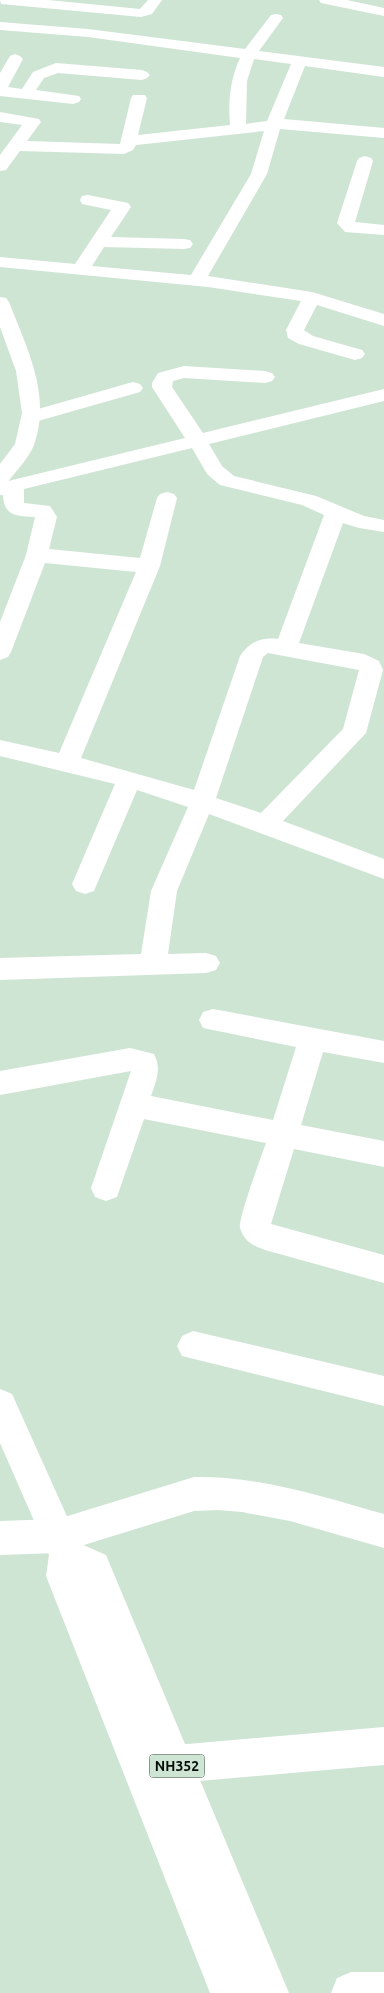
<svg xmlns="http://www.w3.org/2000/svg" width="384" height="1993" viewBox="0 0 384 1993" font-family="Ubuntu,sans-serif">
	<rect width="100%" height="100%" fill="#cfe5d4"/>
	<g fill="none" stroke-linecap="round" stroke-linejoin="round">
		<g fill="#fff" fill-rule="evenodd">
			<path d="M0,0h48l92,9 8,-9h14l-10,14 -11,3 -140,-13z"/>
			<path d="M319,0h28l37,8v8l-63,-13z"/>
			<path d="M276,14l5,1 2,3 -24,33 125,16v10l-79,-11 -21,53 100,9v10l-104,-9 -13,45 -59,102 104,16 72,22v12l-67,-21 -13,25 9,6 49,14 3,4 -3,4 -7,2 -56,-16 -11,-6 -2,-8 15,-29 -93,-14 -208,-20v-10l75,7 36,-54 -29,-6 -2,-4 2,-4 6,-1 40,8 3,4 -20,30 73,2 6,1 3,4 -3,4 -6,1 -80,-2 -12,19 99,9 60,-101 13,-43 -128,14 -3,5 -9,4 -104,-3 -14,19 -6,1v-16l22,-30 -22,-3v-10l39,7 2,3 -14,19 93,3 11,-46 2,-3h12l2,3 -9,37 92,-10c-2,-24 0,-45 10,-67l-152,-21 -88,-7v-8l88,7 157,20 26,-34zM254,59l37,5 -24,57 -21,3 1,-43z"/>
			<path d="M15,54l5,2 3,3 -15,28 14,2 11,-17 23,-9 86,7 5,2 3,3 -3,3 -5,2 -84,-7 -14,5 -8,12 43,6 2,3 -2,3 -6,2 -73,-8v-23l10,-17z"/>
			<path d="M365,156l6,2 2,3 -18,61 29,3v10l-39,-3 -8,-9 20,-62 2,-3z"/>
			<path d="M184,366l81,5 7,2 3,4 -3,4 -7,2 -81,-5 -11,3 -1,6 31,46 181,-44v12l-175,43 13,22 12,10 82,20 48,20 20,4v12l-25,-4 -16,-5 -44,120 65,11 15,7 4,9 -17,63 -83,88 101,38v20l-175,-65 -32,77 -9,63 38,-1 10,3 4,7 -4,7 -10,3 -206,7v-22l141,-4 10,-63 37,-84 -51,-17 -43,101 -9,3 -9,-3 -4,-7 43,-100 -115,-28v-16l59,13 77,-181 -91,-9 -34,89 -3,5 -8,3v-38l26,-67 9,-38c-19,-1 -31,-1 -32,-22h-3v-12l185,-45 -33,-51v-4l6,-10zM192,448l15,26 13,11 82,20 22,10 -46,124c-17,-2 -29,3 -38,17l-46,134 -113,-32 79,-192 17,-68 -3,-4 -7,-2 -7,2 -3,4 -17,60 -91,-9 8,-32 -7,-11 -26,-3v-14zM268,653l91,17 -16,59 -82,84 -45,-15 47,-141z"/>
			<path d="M133,382l7,2 3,4 -3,4 -109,31 -7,-2 -3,-4 3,-4z"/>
			<path d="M213,1009l171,32v22l-61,-11 -22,73 83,16v26l-90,-18 -23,75 113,31v28l-119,-33c-12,-4 -21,-9 -25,-22 -2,-9 21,-71 26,-85l-122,-24 -27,78 -11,4 -11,-4 -4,-9 40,-117 -131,24v-24l130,-23 24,6c8,15 2,27 -3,42l122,24 23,-73 -93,-19 -4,-8 4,-8z"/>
			<path d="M193,1331l191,45v30l-202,-50 -5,-10 5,-10z"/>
			<path d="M194,1477c66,-1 127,19 190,37v34l-94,-27 -48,-9 -24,-2 -24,1 -136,42 -58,2v-34l58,-2z"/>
			<path d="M384,1727v38l-208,18 -13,-6 -6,-13 6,-13 13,-6z"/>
			<path d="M351,1972h33v21h-53l6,-15z"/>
		</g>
		<g fill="#fff" fill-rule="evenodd">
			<path d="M0,297l6,1 3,4c17,44 42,92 26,140 -4,14 -19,29 -28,41l-7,2v-21l15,-20 7,-31 -6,-42 -16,-44z"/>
			<path d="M0,1389l12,5 67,149 27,12 183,438h-79l-164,-417 3,-21 -49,-112z"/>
		</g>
	</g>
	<g text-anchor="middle" stroke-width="4.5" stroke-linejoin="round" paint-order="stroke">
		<rect fill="#cfe5d4" stroke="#424e45" stroke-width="1" x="149.5" y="1754.5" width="55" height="23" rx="4"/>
		<g font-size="14" font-weight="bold" fill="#060d08">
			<text x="177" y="1771">NH352</text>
		</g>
	</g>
</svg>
